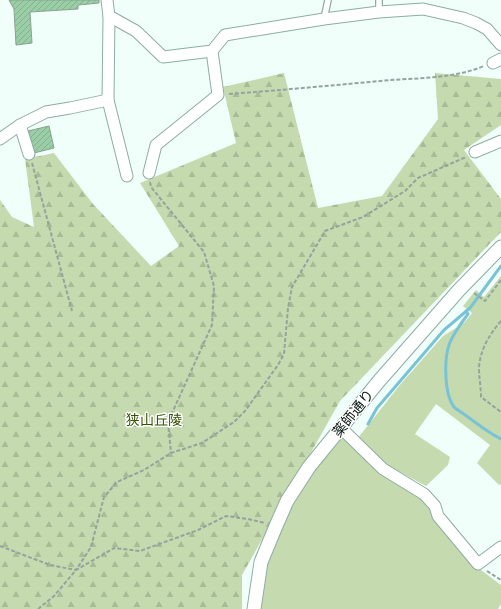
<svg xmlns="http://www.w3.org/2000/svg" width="501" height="609" viewBox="0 0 501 609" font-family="Mulish,'Noto Sans JP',sans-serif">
	<defs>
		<pattern id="forest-firs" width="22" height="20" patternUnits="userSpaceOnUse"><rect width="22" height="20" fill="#c5dbaf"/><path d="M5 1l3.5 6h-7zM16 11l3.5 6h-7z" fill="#a8bb96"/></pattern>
		<pattern id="building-hatch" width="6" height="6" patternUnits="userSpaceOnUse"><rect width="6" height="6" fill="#9acea6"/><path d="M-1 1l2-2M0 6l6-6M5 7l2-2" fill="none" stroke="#83b08e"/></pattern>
	</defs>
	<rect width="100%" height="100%" fill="#f1fffa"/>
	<path fill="url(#forest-firs)" d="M284,73l34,135 64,-12 56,-77 -3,-46 66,6v46l-37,25 37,49v33l-161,169 -98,174v34h-242v-409l12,17 22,10 -9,-68 29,-6 39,51 58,62 28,-20 -39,-63 96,-40 -13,-56z"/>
	<g fill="#c5dbaf">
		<path d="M501,276v208l-2,1 -22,-22 13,-18 -54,-41 -21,30 35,23 -2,8 -22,21 -39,-21 -29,-27 41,-52 44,-50 21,-13 8,-10 -9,-7 13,-16 8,7z"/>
		<path d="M336,426l85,69 48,66 32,24v19l-3,5h-242l9,-43 20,-59z"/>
	</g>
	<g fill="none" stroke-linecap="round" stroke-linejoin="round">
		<g stroke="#7ac3d7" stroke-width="3">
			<path d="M466,311l2,3c-6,8 -16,22 -19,31 -5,15 -5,51 6,63 4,3 9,6 13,9 11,8 21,16 33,22"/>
			<path d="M368,424l9,-16 67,-78 26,-22 31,-42"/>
		</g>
	</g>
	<g fill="url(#building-hatch)" stroke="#8aa28f">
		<path d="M9,0h90v3l-21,2v4l-48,3 2,31 -16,2 -2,-36z"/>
		<path d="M49,126l5,22 -20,5 -6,-22z"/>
	</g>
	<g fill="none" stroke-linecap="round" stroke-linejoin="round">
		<defs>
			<g id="service">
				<path d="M379,0v12"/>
				<path d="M324,19l4,-19"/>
			</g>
			<g id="minor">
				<path d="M107,0l2,16 -1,84 19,76"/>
				<path d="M109,16l27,15 27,26 49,-6 13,-16 99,-16 55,-7 44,-3 40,9 13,5 11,6 14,16"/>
				<path d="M493,63l8,-4"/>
				<path d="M20,125l9,29"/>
				<path d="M0,139l20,-14 26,-13 24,-4 38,-8"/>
				<path d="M475,152l26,-11"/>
				<path d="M149,173l7,-28 62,-50 -6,-44"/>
				<path d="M341,428l42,41 41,25 11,12 3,10 40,48 23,-17"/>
			</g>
			<path id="tertiary" d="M254,609l7,-47 15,-36 11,-25 22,-34 70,-86 80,-91 42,-43"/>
		</defs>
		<use href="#service" stroke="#8cada2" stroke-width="8"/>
		<use href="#minor" stroke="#8cada2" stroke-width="13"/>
		<use href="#tertiary" stroke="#8cada2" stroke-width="15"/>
		<g stroke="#95a39e" stroke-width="2" stroke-dasharray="4 2" stroke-linecap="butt">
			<path d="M229,94c54,-4 108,-9 162,-14 31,-2 64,-2 93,-14"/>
			<path d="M32,163l40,148"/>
			<path d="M150,182l1,5 53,65 10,34 -2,39 -44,97 3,31"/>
			<path d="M474,293l11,8 16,-21"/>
			<path d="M501,321c-12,14 -21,29 -22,47 0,10 2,20 2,29l20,15"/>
			<path d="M0,546l50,19 26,5 15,-23 13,-50 13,-15 27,-12 27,-17 31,-10 32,-21 11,-11 33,-46 6,-11 4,-46 4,-21 33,-56 38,-14 42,-26 13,-13 48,-21"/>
			<path d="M487,571l14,9"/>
			<path d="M38,609l16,-13 22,-26 38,-22 26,3 58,-21 28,-14 22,3 17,4"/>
		</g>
		<use href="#service" stroke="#fff" stroke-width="5.5"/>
		<use href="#minor" stroke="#fff" stroke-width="11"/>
		<use href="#tertiary" stroke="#fff" stroke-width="13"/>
	</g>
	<g text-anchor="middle" stroke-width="3" stroke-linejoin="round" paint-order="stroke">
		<g font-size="14" fill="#071410" stroke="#fff">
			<text transform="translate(353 413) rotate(-51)" y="5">薬師通り</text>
		</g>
		<g font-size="14" fill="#355300" stroke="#fff">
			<text x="154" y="425">狭山丘陵</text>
		</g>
	</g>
</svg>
